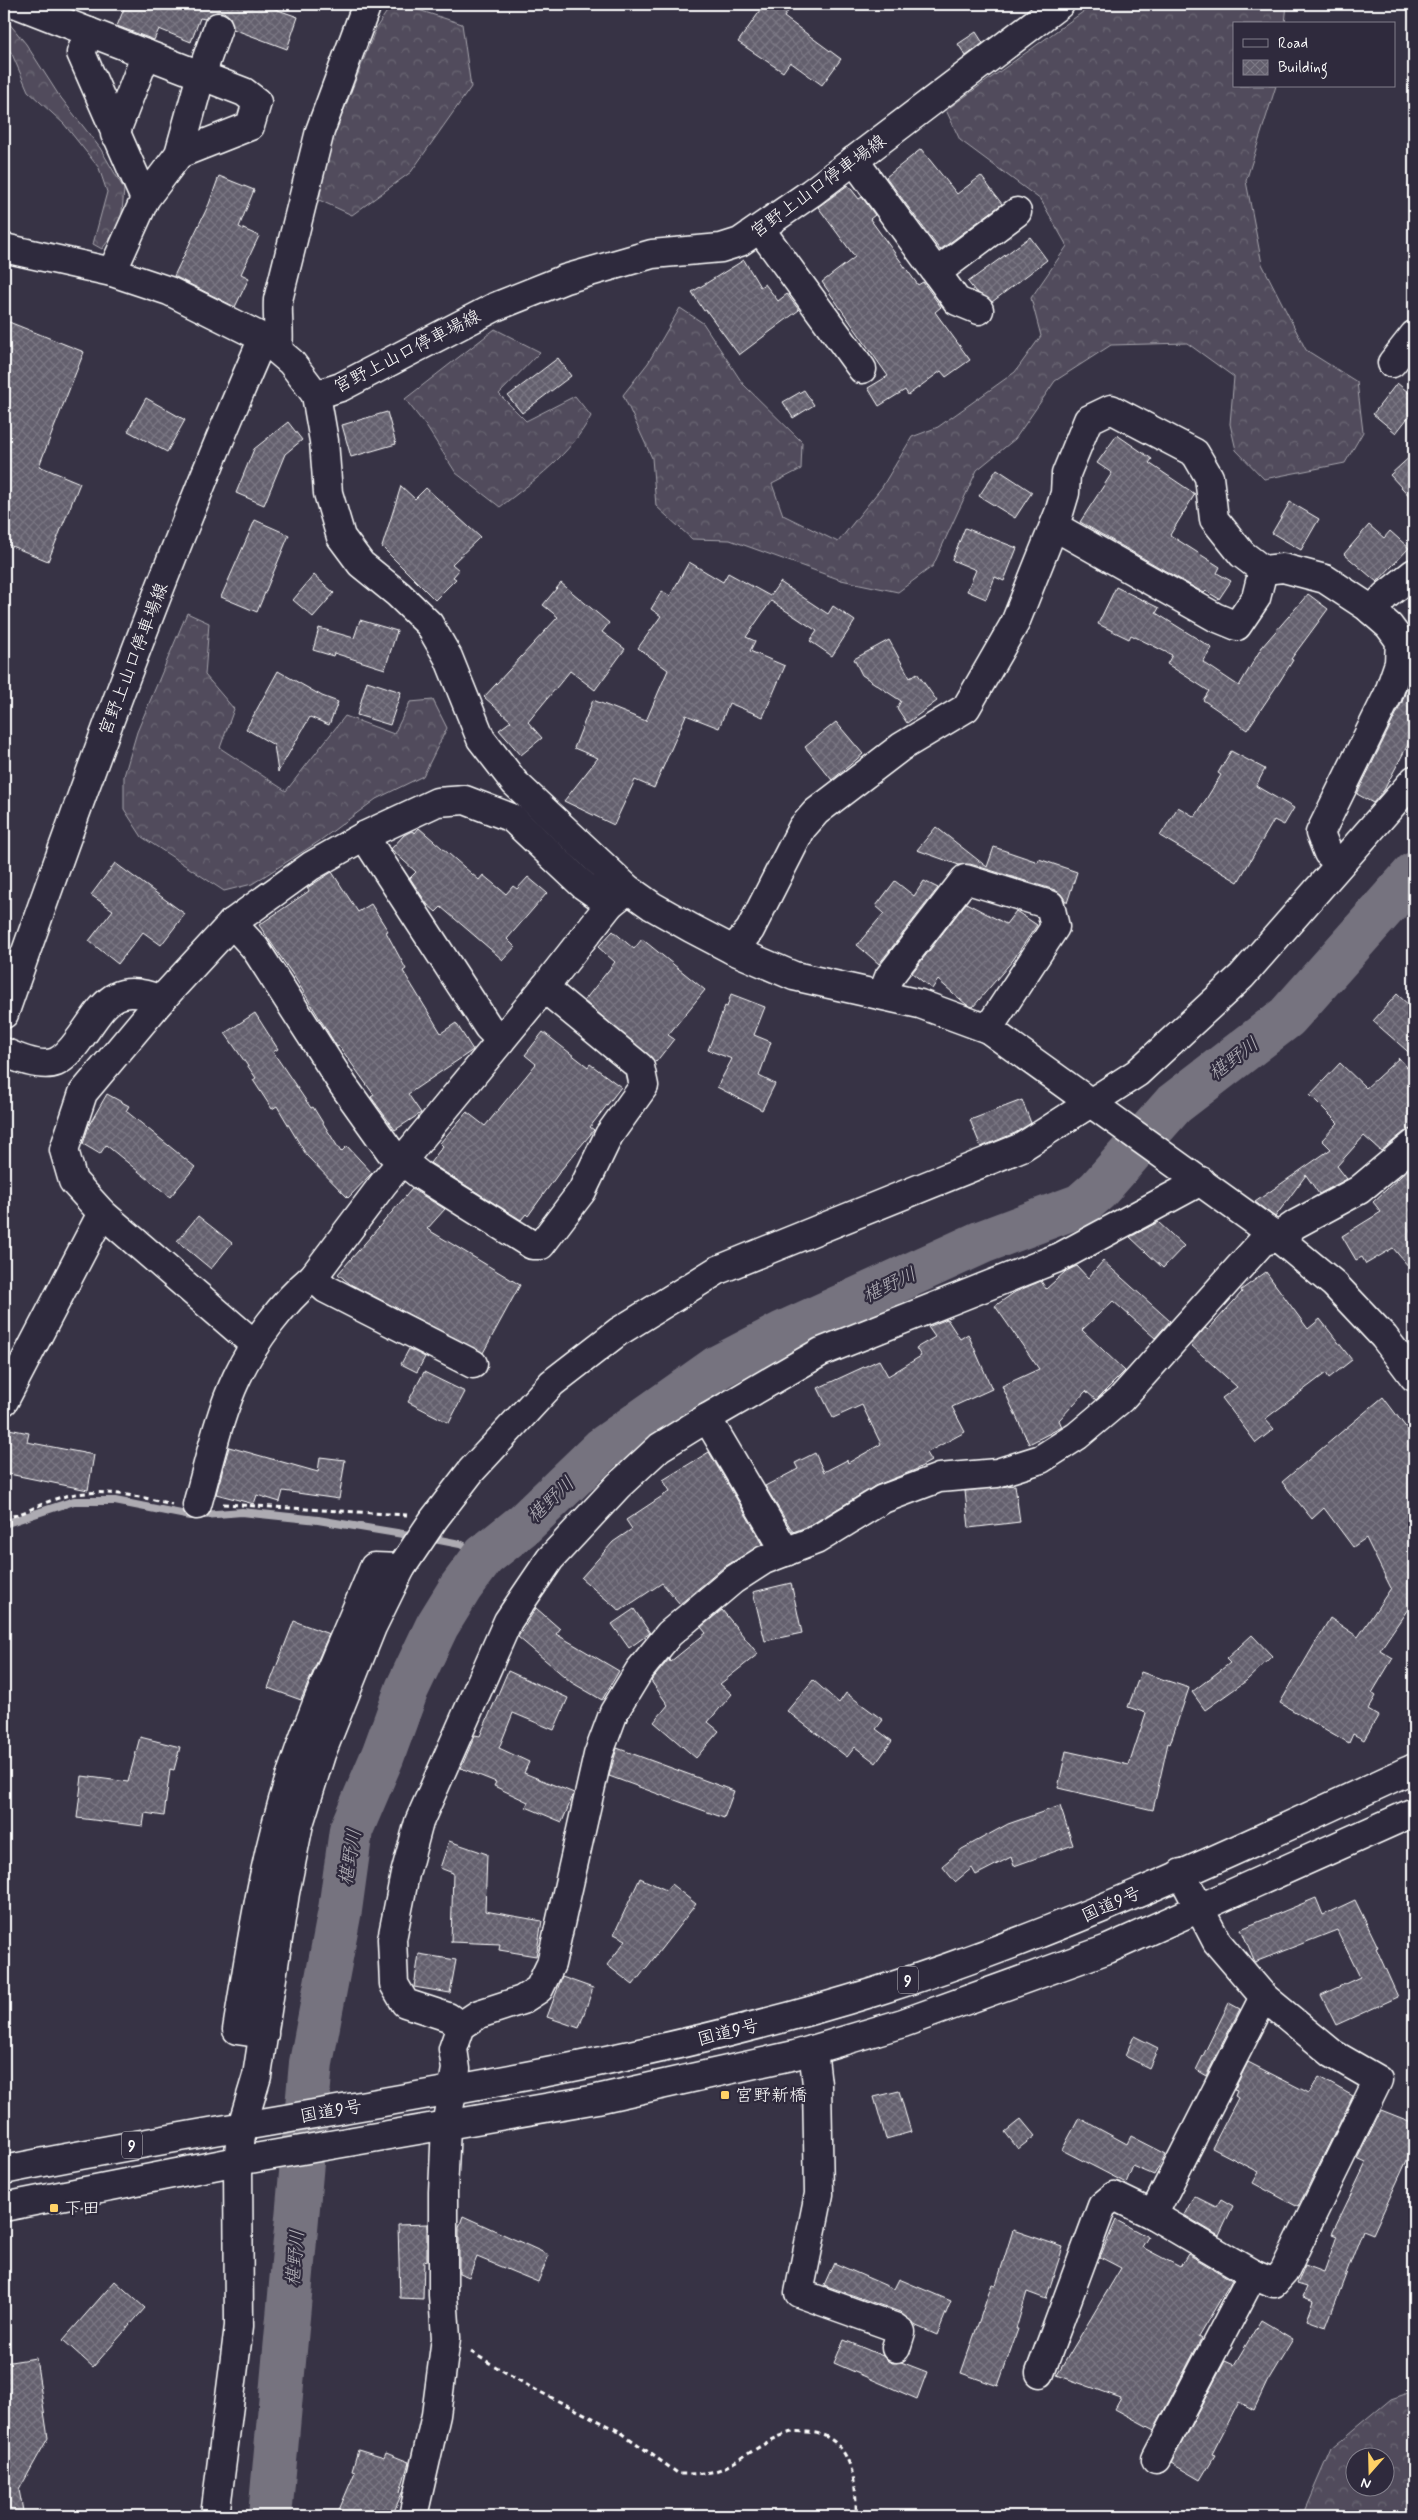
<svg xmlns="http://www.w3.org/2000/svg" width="1418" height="2520" viewBox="0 0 1418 2520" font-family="Mynerve,'Klee One',sans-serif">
	<defs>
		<pattern id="forest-crowns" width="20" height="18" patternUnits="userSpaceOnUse" patternTransform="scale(1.25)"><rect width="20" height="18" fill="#514c5c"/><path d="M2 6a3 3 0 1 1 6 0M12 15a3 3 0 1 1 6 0" fill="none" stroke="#6b6774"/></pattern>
		<pattern id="building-cross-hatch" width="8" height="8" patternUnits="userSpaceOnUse" patternTransform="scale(1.25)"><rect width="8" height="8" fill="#635f6d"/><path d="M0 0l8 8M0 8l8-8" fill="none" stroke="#7a7783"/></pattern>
	</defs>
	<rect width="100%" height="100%" fill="#373345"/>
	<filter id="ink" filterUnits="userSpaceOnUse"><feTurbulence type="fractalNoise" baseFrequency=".02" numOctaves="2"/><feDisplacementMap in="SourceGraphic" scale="10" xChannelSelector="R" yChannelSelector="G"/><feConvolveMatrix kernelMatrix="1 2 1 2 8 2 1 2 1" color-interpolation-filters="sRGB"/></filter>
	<g filter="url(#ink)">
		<g fill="url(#forest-crowns)" stroke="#a8a6ae" fill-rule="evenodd">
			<path d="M392,4h8l62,20 9,63 -60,85 -59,43 -33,-15 10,-52 47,-120z"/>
			<path d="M1094,4h193l-2,20h-51v62h42l-30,95 16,83 44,86 51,32 6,50 -18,31 -81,16 -28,-29 -6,-26 4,-47 -47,-34 -76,2 -56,36 -40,58 -38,31 -44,96 -35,26 -57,-12 -111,-40 -38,-1 -36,-33 -4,-48 -29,-63 25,-32 32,-55 23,15 40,61 59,58 -1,27 -29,15 11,31 55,27 44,-55 30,-50 26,-10 77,-55 26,-36 -10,-38 36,-52 -26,-46 -81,-60 -14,-30z"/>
			<path d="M4,17l22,27 32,50 42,54 24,41 -3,35 -19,25 -9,-5 14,-52 -8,-24 -35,-44 -36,-33 -16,-37 -8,-12z"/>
			<path d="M495,329l45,23 -41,42 27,27 49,-25 16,20c-20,38 -57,65 -91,91l-44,-34 -30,-47 -21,-27z"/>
			<path d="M187,613l22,10 -4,52 29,34 -14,39 66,43 59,-75 49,18 16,-32 23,-2 14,28 -24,48 -47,23 -58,43 -66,42 -28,7 -82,-54 -18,-28v-33l13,-44z"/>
			<path d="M1414,2391v125h-112l29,-67 60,-50zM1356,2458h30v30h-30z"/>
		</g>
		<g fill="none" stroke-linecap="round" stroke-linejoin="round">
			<g stroke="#adabb2" stroke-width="8">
				<path d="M4,1524l70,-23h41l76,15 51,-4 76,8 97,16"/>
				<path d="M429,1538l31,6 24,12"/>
			</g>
			<path stroke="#76737f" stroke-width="44" d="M270,2516l41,-453 29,-153 11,-80 32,-75 24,-66 30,-63 24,-39 23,-31 40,-32 78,-75 116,-82 65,-34 199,-91 99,-37 17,-15 76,-86 113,-87 127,-143"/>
		</g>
		<g fill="url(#building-cross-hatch)" stroke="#fff">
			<path d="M126,4h135l37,13 -11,32 -54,-20 -3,-12 -6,-5h-8l-11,7 -5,-1 -9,24 -32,-13 -5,11 -37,-14z"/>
			<path d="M765,4h28l-9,13 57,42 -19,26 -32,-23 -7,10 -45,-30z"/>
			<path d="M976,32l7,11 -17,13 -8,-12z"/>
			<path d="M921,149l36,45 24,-18 21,28 -62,46 -54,-73z"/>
			<path d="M219,176l35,14 -15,37 20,9 -18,38 8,4 -14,29 -61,-31 35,-72z"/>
			<path d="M848,185l11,14 3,-2 13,18 -5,4 48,66 5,-3 18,25 -6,5 35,48 -24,17 -5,-6 -33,24 -3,-5 -26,16 -11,-18 20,-12 -66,-94 33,-25 -37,-50z"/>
			<path d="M1030,237l17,23 -55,42 -17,-11 -7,-9z"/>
			<path d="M744,260l16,27 5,-3 13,17 9,-7 12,16 -60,45 -33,-45 -2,1 -12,-19z"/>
			<path d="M4,320l80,32 -45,114 41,17 -32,78 -44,-18z"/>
			<path d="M558,358l13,18 -49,37 -14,-17z"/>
			<path d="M1397,383l17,14v13l-18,23 -23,-19z"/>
			<path d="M804,390l10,15 -21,13 -10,-16z"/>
			<path d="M146,398l39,22 -18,32 -39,-21z"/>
			<path d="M387,412l9,32 -45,13 -9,-32z"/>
			<path d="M288,422l14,18 -17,14 -21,51 -28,-12 18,-44z"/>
			<path d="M1117,435l35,24 -3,4 46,31 -25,41 50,32 -3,6 14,8 -12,18 -13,-8 -2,2 -124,-71 32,-49 -15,-10z"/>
			<path d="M1414,453v48l-24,-26z"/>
			<path d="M997,469l35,23 -17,26 -36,-22z"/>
			<path d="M401,486l14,13 11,-11 54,49 -28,27 7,6 -6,7 3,2 -21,21 -53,-53z"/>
			<path d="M1290,502l29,17 -18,31 -29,-17z"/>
			<path d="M255,520l34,15 -32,77 -36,-15z"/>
			<path d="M1369,525l15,13 6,-7 19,17 -32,34 -33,-28z"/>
			<path d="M965,528l52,20 -13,33 -9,-4 -9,22 -19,-8 9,-21 -24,-10z"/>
			<path d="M689,562l34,20 5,-9 42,23 10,-14 48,32 5,-8 22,15 -23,35 -22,-15 7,-10 -46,-30 -25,36 9,4 -5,10 35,15 -22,51 -34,-14 -10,25 -33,-13 -32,73 -19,-8 -21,45 -50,-24 34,-43 -24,-10 19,-48 53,21 22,-51 -30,-22 23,-32 -10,-7 11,-18 8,5z"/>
			<path d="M314,575l20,18 -21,24 -20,-17z"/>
			<path d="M561,583l48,40 -7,9 23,17 -30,41 -25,-19 -42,51 14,16 -21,17 -22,-25 12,-9 -27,-24 74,-80 -15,-12z"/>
			<path d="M1116,587l43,21 -3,5 56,35 -9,14 36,24 23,-39 46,-53 20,15 -37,50 2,1 -13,21 -33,49 -44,-30 6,-9 -42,-27 5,-9 -41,-20 -2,4 -31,-15z"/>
			<path d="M360,620l37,11 -12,38 -51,-16 -1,3 -20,-6 6,-22 35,10z"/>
			<path d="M889,640l21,38 7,-5 20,28 -30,22 -10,-15 4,-7 -39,-26 -8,-16z"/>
			<path d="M1414,666v67l-30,57 -11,13 -16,-9 45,-92z"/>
			<path d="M278,671l44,25 16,6 -9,23 -19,-8 -32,55 -4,-27 -28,-16z"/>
			<path d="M367,681l34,11 -11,33 -33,-10z"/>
			<path d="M836,722l27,32 -31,26 -27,-33z"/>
			<path d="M1231,751l34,18 -9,17 38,22 -10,17 -10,-5 -36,62 -78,-46 18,-29 17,10 26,-42 -3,-2z"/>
			<path d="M936,827l51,40 7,-20 44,15 1,-3 38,13 -10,31 -6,-9 -6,-4 -85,-26 -11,1 -42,-15z"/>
			<path d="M419,828l60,52 4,-5 23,19 7,-8 4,3 11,-12 19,16 -40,46 8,8 -12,13 -62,-53 -5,5 -9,-8 -17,-26 6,-6 -25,-23 13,-14 8,-4 3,2z"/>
			<path d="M115,863l70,51 -24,31 -18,-13 -25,32 -29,-23 24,-31 -22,-15z"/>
			<path d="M332,872l26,40 13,-8 17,27 -2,1 20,37 -3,2 38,62 15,-10 17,27 -65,44 13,19 -26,17 -24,-33 3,-2 -35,-49 -2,1 -42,-69 -36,-53 50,-34 -2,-3z"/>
			<path d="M895,881l19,15 10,-15 14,7 -59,76 -22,-19 27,-32 -8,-7z"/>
			<path d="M966,903l40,21 10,-13 21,14 -24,35 -40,47 -6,-2 -29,-25 -6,9 -20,-16z"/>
			<path d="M613,931l21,18 8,-10 63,51 -37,45 6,4 -18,23 -72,-61 31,-39 -17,-15z"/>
			<path d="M731,994l34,13 -11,28 17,7 -12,34 16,8 -13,26 -45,-23 15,-28 -24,-9 17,-44 2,1z"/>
			<path d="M1397,994l17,16v47l-41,-36z"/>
			<path d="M255,1013l23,36 -5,3 38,56 2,-1 28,45 6,-6 25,27 -24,25 -41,-42 -30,-50 -5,3 -19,-29 3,-2 -31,-45z"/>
			<path d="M543,1032l45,35 2,-3 31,23 -31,40 4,3 -33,40 -33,46 -2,-2 -5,6 -91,-57 13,-17 -3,-3 27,-31 18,14 51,-62 -11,-9z"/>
			<path d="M1399,1058l15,17v54l-10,3 -23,19 -17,-15 -27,30 10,13 -28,15 -13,-19 -31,42 -20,-15 76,-53 -9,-9 16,-17 -28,-28 30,-32 26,25z"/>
			<path d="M107,1094l22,12 -3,5 69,56 -25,30 -64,-52 -6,9 -17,-10 6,-19z"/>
			<path d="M1022,1100l9,23 -16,10 -34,14 -11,-27z"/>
			<path d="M1414,1164v109l-21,-25 -27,16 -4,-7 -6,3 -14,-24 39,-24 -8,-10z"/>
			<path d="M412,1189l33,20 -18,20 93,56 -37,68 -133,-69 -12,-10z"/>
			<path d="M198,1216l34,27 -21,26 -34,-28z"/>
			<path d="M1158,1222l26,24 -21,22 -33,-31z"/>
			<path d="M1103,1261l67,60 -15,17 -42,-37 -31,29 43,41 -29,29 -10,-9 -27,29 3,7 -33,17 -27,-58 37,-17 -44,-63 20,-14 26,-11 5,8 20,-18 11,-5 11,12z"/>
			<path d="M1266,1272l42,57 12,-10 32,41 -23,18 -3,-5 -61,46 9,10 -18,14 -34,-45 15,-11 -46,-42 14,-17 3,2 34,-38 -1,-2z"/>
			<path d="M947,1319l13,20 8,-5 24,55 -40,18 13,25 -39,21 5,8 -16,9 -40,16 -66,40 -16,6 -28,-46 33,-17 -3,-6 20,-10 9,19 23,-12 1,3 33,-19 -19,-39 -29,13 -15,-30 61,-28 9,16 33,-20 -5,-8 19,-11 -7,-10z"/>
			<path d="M409,1349l16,8 -8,15 -16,-8z"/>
			<path d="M424,1372l41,20 -16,31 -41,-21z"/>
			<path d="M1383,1397l31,41v162l-34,50 13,8 -21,35 4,3 -8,14 10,6 -14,24 -11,-6 -4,9 -69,-40 50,-85 28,19 33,-49 -25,-50 -13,9 -29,-39 -12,11 -30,-37z"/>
			<path d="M4,1428l25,5 -2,9 67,13 -6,35 -84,-17z"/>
			<path d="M229,1447l89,25 2,-15 25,3 -6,39 -56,-8 -3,11 -23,-7 -3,9 -38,-10z"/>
			<path d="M709,1452l54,92 -39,23 -44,37 -18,-21 -42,28 -39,-33 32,-36 19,-13 -6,-9 44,-29 -7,-11z"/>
			<path d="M1015,1485l5,37 -51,6 -4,-37z"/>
			<path d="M791,1583l11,50 -37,8 -12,-49z"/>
			<path d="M536,1608l24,21 -4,5 63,37 -17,29 -31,-18 -53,-45z"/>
			<path d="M634,1609l16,24 -21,15 -17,-24z"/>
			<path d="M722,1610l36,44 -38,30 12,10 -24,28 11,9 -23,27 -42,-36 14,-17 -17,-24 18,-22 1,3 36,-29 -5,-6z"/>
			<path d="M294,1621l35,13 -28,66 -33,-12z"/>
			<path d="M1252,1635l20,21 -26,25 -41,29 -13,-18 38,-29 -4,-4z"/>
			<path d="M508,1671l60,27 -14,32 -41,-17 -14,35 30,14 -5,11 50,20 -12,29 -36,-15 2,-5 -34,-16 2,-4 -35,-14 14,-33 5,1z"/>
			<path d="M1141,1672l48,16 -19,56 -2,-1 -15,67 -95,-22 8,-37 63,14 17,-52 -18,-6z"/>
			<path d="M813,1680l26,23 7,-10 37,27 -7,9 16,12 -16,22 -21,-16 -8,10 -60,-46z"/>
			<path d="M140,1737l40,10 -6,23 -4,-1 -6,47 -19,-3 -2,13 -66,-8 5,-42 46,6z"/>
			<path d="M617,1748l117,43 -10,27 -115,-42z"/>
			<path d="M1060,1806l13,39 -59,21 -3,-9 -35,18 -4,-7 -17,14 -13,-16 20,-17 46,-25z"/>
			<path d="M449,1841l38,13 -2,57 57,10 -6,35 -37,-6 1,-6 -49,-2 2,-69 -13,-5z"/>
			<path d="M640,1878l26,12 5,-6 25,20 -63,81 -26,-20 19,-25 -12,-6z"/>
			<path d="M1316,1898l7,17 32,-15 23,47 -2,1 22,49 -62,28 -15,-30 39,-18 -23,-47 -82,32 -14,-33z"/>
			<path d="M419,1954l37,6 -6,33 -36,-6z"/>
			<path d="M562,1977l31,11 -14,40 -32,-11z"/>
			<path d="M1229,2003l11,6 -34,67 -10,-6z"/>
			<path d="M1134,2036l24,12 -9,20 -24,-12z"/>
			<path d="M1248,2062l61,31 10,-16 34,19 -55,111 -45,-24 6,-11 -47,-24 26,-50 -3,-2 2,-5 -3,-1z"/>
			<path d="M899,2091l12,41 -25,7 -12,-42z"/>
			<path d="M1381,2110l33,13v22l-41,89 -10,-4 -37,97 -19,-7 7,-19 -11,-4 4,-10 -10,-3 8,-19 19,7 13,-36 -5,-2 34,-71 -9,-4z"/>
			<path d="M1079,2118l48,26 4,-8 35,18 -12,21 -21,-9 -7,17 -64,-33z"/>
			<path d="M1021,2119l14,17 -17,13 -13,-17z"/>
			<path d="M1194,2196l22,11 5,-8 12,7 -14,30 -35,-21z"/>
			<path d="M463,2216l86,39 -11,27 -61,-25 -8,20 -10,-4v-46z"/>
			<path d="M1116,2220l32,17 -6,10 38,20 8,-13 44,26 -34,57 3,2 -47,91 -39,-21 6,-11 -64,-23 64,-107 -21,-11z"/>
			<path d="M427,2224v37l-3,-1 -1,39 -23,-1 -2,-73z"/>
			<path d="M1013,2230l50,17 -17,52 -19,-7 -11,37h2l-20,57 -37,-13 31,-89 4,1z"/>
			<path d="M834,2263l60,26 5,-10 52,22 -14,34 -23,-10 -14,-13 -76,-27z"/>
			<path d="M115,2281l30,27 -52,59 -30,-27z"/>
			<path d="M1261,2320l32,19 -26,43 -13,28 -15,-8 -27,52 3,1 -15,25 -29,-17 54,-102 9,4z"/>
			<path d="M844,2340l39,16 8,7 10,-1 26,10 -10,27 -83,-36z"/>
			<path d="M36,2358l12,80 -29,52 5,26h-20v-153z"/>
			<path d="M358,2450l26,8 2,-5 23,9 -9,30 2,1 -10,23h-37l-16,-6 16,-38 -3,-1z"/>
		</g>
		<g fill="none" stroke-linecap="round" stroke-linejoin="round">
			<defs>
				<g id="minor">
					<path d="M17,4l72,28 -8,21 64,146"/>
					<path d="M89,32l155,60 13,10 -7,24 -71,28"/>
					<path d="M115,134l31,-80"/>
					<path d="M854,160l103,141 22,9"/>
					<path d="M760,229l102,140"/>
					<path d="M4,248l108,24 57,19 94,47"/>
					<path d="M112,272l33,-73 34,-45 22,-79 17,-48"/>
					<path d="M937,272l80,-60"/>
					<path d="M278,350c2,-16 -1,-33 0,-50l42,-169 47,-127"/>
					<path d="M1392,363l22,-28"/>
					<path d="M316,395l8,46 4,52 13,44 20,27 37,30 31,30 19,33 33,82 34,44 113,106 24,17 39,22 42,22 61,26 126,28 68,25 289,208 57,47 50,53 30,40"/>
					<path d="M1054,526l161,91 22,9 19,-28 7,-28"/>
					<path d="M1372,611l13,-15 29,-23"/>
					<path d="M364,836l124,191 13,13"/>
					<path d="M232,923l23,25 88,137 47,66 30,24 112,70h9l41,-54 27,-56 35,-49 -4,-19 -96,-79"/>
					<path d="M733,950l17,-20 52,-102 14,-16 85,-65 65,-39 49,-85 44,-110 6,-20 1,-19 22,-54 23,-11 84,44 14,24 5,42 28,35 21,16 20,-2 42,11 41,27 23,20 11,15 -1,22 -11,32 -68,138 8,20 11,10"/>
					<path d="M882,995l7,-18 76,-98 85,26 5,22 -67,102"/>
					<path d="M4,1052c13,6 37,16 52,10 9,-4 16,-13 22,-21 27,-36 34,-61 83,-41"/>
					<path d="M313,1277l13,12 147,75"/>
					<path d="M255,1345l-153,-132 -29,-32 -9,-31 19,-57 78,-93 71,-77 79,-57 53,-30 73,-34 28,-2 47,18 71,67 27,19"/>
					<path d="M4,1401l98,-188"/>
					<path d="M707,1418l114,-66 239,-95 141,-76"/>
					<path d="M197,1505c12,-42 21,-88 40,-128 17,-36 45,-74 76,-100l70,-93 161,-196 66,-84 15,-12"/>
					<path d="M461,2026l-13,-9 -43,-14 -11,-19 -2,-45 13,-65 14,-52 89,-201 42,-62 68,-73 42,-39 47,-29 79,134"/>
					<path d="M264,2034l-27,-4c15,-91 28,-183 59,-270 22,-66 52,-129 78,-193l27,1"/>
					<path d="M813,2050l4,34 2,110 -20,99 95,34 7,5 -5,16"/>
					<path d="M1153,2215l100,59"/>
					<path d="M1040,2373l62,-167 12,-10 39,19 111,-218 -47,-55 -36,-69"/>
					<path d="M1156,2459l97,-185 21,9 10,-11 94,-192 -45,-26 -69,-57"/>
					<path d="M215,2516l24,-190 -1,-165 4,-35 15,-50 28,-183 14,-69 22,-70 51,-127 29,-59 33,-49 37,-48 81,-88 66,-51 100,-62 304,-123 115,-74 105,-97 172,-196"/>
					<path d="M413,2516l23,-101 10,-77 -3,-43v-103l3,-66 10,-57 -3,-20 8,-23 18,-12 43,-14 17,-11 12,-25 47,-209 16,-43 25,-41 30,-37 64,-54 31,-20 52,-20 67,-41 56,-21 58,-5 44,-14 36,-23 44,-37 141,-157 15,-5 19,-13 63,-34 55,-46"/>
				</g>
				<path id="major" d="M4,1014c80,-228 162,-454 259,-676l28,24 25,33 25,-8 154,-80 70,-28 87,-25 69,-6 19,-6 71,-49 249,-189"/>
				<g id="highway">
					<path d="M4,2170c290,-59 586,-90 870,-178 186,-58 364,-142 540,-224"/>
					<path d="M4,2207l234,-46 359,-62 198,-44 108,-32 205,-74 306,-137"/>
				</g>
			</defs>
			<use href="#minor" stroke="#fff" stroke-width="31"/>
			<use href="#major" stroke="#fff" stroke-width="31"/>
			<use href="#highway" stroke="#fff" stroke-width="31"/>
			<g stroke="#fff" stroke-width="3" stroke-dasharray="5 4" stroke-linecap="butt">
				<path d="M223,1504l184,11"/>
				<path d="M4,1518c20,-3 38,-16 58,-21 35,-10 75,-1 110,7"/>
				<path d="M471,2352l61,36 87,43 60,43c13,0 30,0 42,-5 24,-11 45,-30 71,-37 5,-1 10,0 15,0 44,2 50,49 49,84"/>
			</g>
			<use href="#minor" stroke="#2f2a3d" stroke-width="28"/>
			<use href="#major" stroke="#2f2a3d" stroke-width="28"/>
			<use href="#highway" stroke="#2f2a3d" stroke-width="28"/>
		</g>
	</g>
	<g fill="#ffd166" stroke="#2f2a3d" stroke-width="2">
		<rect x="720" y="2090" width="10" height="10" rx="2.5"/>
		<rect x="49" y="2203" width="10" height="10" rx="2.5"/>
	</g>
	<g text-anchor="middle" stroke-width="4.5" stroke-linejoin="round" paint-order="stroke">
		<g fill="#2f2a3d" stroke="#c1bfc5" stroke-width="1">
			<rect x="898" y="1966.5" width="20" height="27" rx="4"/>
			<rect x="122" y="2131.5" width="20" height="27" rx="4"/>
		</g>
		<g font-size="16" font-weight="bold" fill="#fff">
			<text x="908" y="1986">9</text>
			<text x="132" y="2151">9</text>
		</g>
		<g font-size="18" fill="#fff" stroke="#2f2a3d">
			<text transform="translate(818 186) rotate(-36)" y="6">宮野上山口停車場線</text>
			<text transform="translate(407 351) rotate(-27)" y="6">宮野上山口停車場線</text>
			<text transform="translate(133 659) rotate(-69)" y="6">宮野上山口停車場線</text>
			<text transform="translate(1111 1904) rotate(-24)" y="6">国道9号</text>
			<text transform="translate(728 2032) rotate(-14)" y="6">国道9号</text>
			<text transform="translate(331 2111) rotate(-10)" y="6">国道9号</text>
		</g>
		<g font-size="18" fill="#fff" stroke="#2f2a3d" text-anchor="start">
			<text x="735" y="2101">宮野新橋</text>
			<text x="64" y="2214">下田</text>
		</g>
		<g font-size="19" font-style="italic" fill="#b4b2b9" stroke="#2f2a3d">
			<text transform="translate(1233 1058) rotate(-37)" y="7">椹野川</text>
			<text transform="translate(889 1284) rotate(-25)" y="7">椹野川</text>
			<text transform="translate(550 1499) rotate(-44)" y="7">椹野川</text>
			<text transform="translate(349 1857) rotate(-80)" y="7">椹野川</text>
			<text transform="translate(294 2258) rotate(-85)" y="7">椹野川</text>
		</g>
	</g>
	<rect width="1418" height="2520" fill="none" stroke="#2f2a3d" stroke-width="20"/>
	<rect x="10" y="10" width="1398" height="2500" fill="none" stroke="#fff" stroke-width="2" filter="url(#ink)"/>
	<rect x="1233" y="22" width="162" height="65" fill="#2f2a3d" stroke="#827f8b"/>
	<rect x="1243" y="39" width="25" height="8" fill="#2f2a3d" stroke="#827f8b"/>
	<text x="1278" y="48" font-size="15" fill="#ffffff">Road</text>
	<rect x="1243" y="60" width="25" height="15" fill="url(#building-cross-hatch)" stroke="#827f8b"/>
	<text x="1278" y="72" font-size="15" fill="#ffffff">Building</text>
	<g transform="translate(1370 2472) rotate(200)"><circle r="24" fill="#2f2a3d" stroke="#827f8b"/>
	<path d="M0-4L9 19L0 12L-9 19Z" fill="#ffd166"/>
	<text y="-8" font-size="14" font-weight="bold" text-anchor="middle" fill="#ffffff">N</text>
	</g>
</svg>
